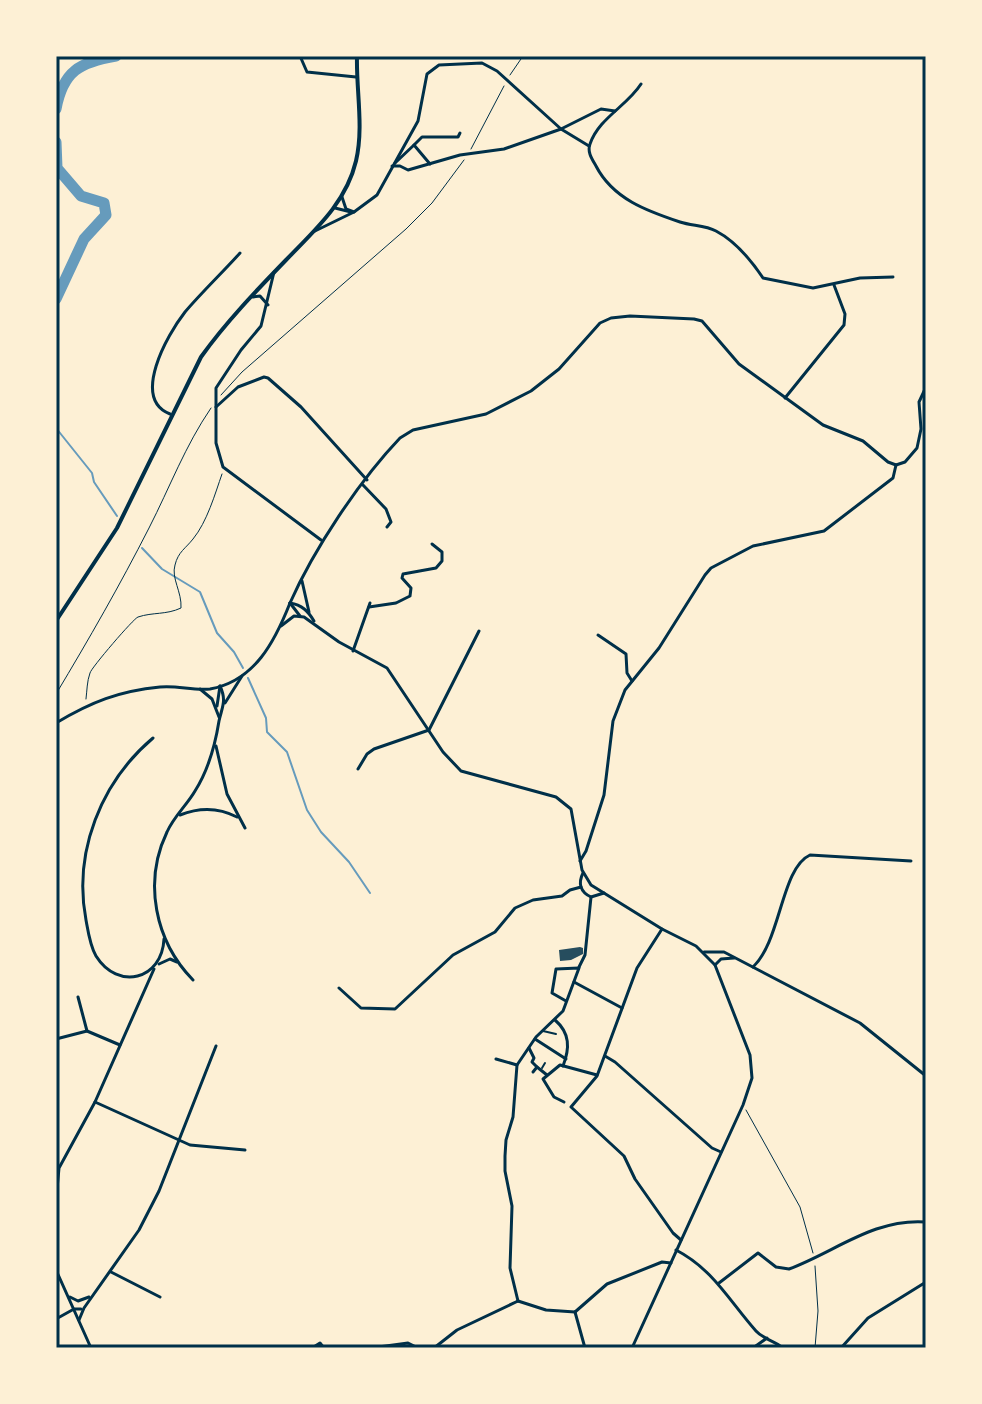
<svg xmlns="http://www.w3.org/2000/svg" width="982" height="1404" viewBox="0 0 982 1404" font-family="Bitter,serif">
	<rect width="100%" height="100%" fill="#fdf0d5"/>
	<g fill="none" stroke-linecap="round" stroke-linejoin="round">
		<g stroke="#669bbc" stroke-width="2">
			<path d="M56,428l36,45 2,9 23,34"/>
			<path d="M142,548l20,21 38,23 17,41 17,19 9,16"/>
			<path d="M248,678l18,40 1,14 20,20 20,58 14,22 28,30 21,31"/>
		</g>
		<g stroke="#669bbc" stroke-width="11">
			<path d="M56,109c7,-38 24,-47 60,-53"/>
			<path d="M56,142l1,26 24,28 23,7 2,12 -22,24 -28,60"/>
		</g>
	</g>
	<path fill="#264d5e" d="M580,947l3,1v6l-12,6 -11,1 -1,-11z"/>
	<g fill="none" stroke-linecap="round" stroke-linejoin="round">
		<g stroke="#003049" stroke-width="1">
			<path d="M510,75l13,-19"/>
			<path d="M471,149l33,-63"/>
			<path d="M221,395l21,-23 164,-143 26,-26 32,-43"/>
			<path d="M56,694c33,-55 64,-109 93,-166 21,-41 36,-82 62,-120"/>
			<path d="M86,699c1,-8 1,-18 4,-26 1,-5 44,-55 48,-56 15,-5 28,-2 43,-9 1,-16 -10,-30 -6,-43 3,-13 11,-17 18,-26 14,-17 22,-45 29,-65"/>
			<path d="M746,1110l54,97 13,46"/>
			<path d="M815,1266l3,45 -3,37"/>
		</g>
		<g stroke="#003049" stroke-width="2">
			<path d="M543,1031l13,3"/>
			<path d="M542,1068l3,-5"/>
		</g>
		<g stroke="#003049" stroke-width="3">
			<path d="M300,56l7,16 49,5"/>
			<path d="M641,84c-14,22 -42,34 -51,60 -3,8 2,15 6,22 17,33 51,45 84,56 12,4 25,3 36,9 19,10 35,29 47,47l50,10 47,-10 33,-1"/>
			<path d="M414,145l8,-8h36l2,-4"/>
			<path d="M395,163l19,-18 16,19"/>
			<path d="M392,166h8l8,4 52,-15 44,-6 57,-20 40,-20 14,2"/>
			<path d="M342,197l4,12 8,3"/>
			<path d="M335,208l16,4"/>
			<path d="M315,231l39,-19 23,-17 41,-74 9,-47 12,-9 43,-2 15,8 64,58 28,17"/>
			<path d="M274,272l-13,54 -20,24 -25,38v55l7,24 98,73"/>
			<path d="M253,297l7,-1 8,9"/>
			<path d="M785,398l59,-73 1,-11 -11,-29"/>
			<path d="M216,407l22,-20 26,-10 4,1 33,29 66,73"/>
			<path d="M170,414c-39,-15 -3,-79 15,-102 17,-20 37,-39 55,-59"/>
			<path d="M363,485l23,24 5,13 -4,5"/>
			<path d="M302,581l7,31"/>
			<path d="M290,603c24,-54 69,-122 110,-165l13,-8 73,-16 45,-23 28,-22 41,-46 11,-5 19,-2 64,3 8,2 37,43 84,61 40,16 25,21 8,3 9,-3 12,-14 4,-19 -2,-27 7,-15"/>
			<path d="M369,607l27,-4 14,-7 1,-8 -9,-10 1,-4 33,-6 6,-7v-9l-10,-8"/>
			<path d="M598,635l28,19 1,19 5,8"/>
			<path d="M353,651l17,-48"/>
			<path d="M200,689l12,10 7,18"/>
			<path d="M225,703l17,-27"/>
			<path d="M217,706l3,-20"/>
			<path d="M153,738c-52,44 -80,114 -67,182 2,11 4,26 10,36 22,35 66,24 68,-17"/>
			<path d="M216,746l11,48 18,34"/>
			<path d="M358,769l9,-15 7,-5 55,-19 50,-99"/>
			<path d="M180,815c20,-8 38,-8 57,2"/>
			<path d="M580,861l6,-10 18,-56 9,-74 12,-31 34,-42 46,-73 6,-7 42,-22 71,-15 69,-53 3,-13"/>
			<path d="M583,873c-5,10 -3,19 8,24l13,-4"/>
			<path d="M662,929l-25,39 -40,108 -26,31 53,49 11,23 38,54 8,7"/>
			<path d="M704,952h20l136,71 66,53"/>
			<path d="M159,964l11,-5 7,3"/>
			<path d="M715,965l6,-6 13,-1"/>
			<path d="M579,967l6,-12 6,-58"/>
			<path d="M753,967c28,-26 28,-99 57,-112l101,6"/>
			<path d="M193,980c-38,-39 -50,-98 -26,-148 7,-16 20,-27 28,-41 14,-22 20,-45 24,-70 3,-14 8,-20 1,-35"/>
			<path d="M574,982l48,26"/>
			<path d="M339,988l22,20 34,1 58,-54 42,-23 20,-24 18,-8 29,-4 8,-6 11,-3"/>
			<path d="M78,997l9,34"/>
			<path d="M555,1020c15,13 15,28 8,46"/>
			<path d="M56,1039l31,-8 33,14"/>
			<path d="M535,1039l31,20"/>
			<path d="M529,1048l5,10 -2,4 5,5 -4,5"/>
			<path d="M605,1056l10,6 97,86 9,4"/>
			<path d="M496,1059l21,6"/>
			<path d="M537,1067l10,8"/>
			<path d="M95,1102l95,43 55,5"/>
			<path d="M564,1102l-10,-5 -11,-18 17,-14 37,10"/>
			<path d="M56,1199l3,-31 36,-66 59,-133"/>
			<path d="M676,1250c37,19 54,52 80,81 7,8 19,10 27,17"/>
			<path d="M56,1270l35,78"/>
			<path d="M111,1272l49,25"/>
			<path d="M719,1283l39,-30 18,14 13,2c46,-17 85,-51 137,-47"/>
			<path d="M70,1297l8,4 11,-4"/>
			<path d="M518,1301l-8,-33 2,-62 -7,-35v-15l1,-16 7,-23 4,-52 19,-28 27,-26 16,-43 -23,1 -4,24 14,8"/>
			<path d="M518,1301l28,9 29,2"/>
			<path d="M575,1312l32,-28 55,-22 9,1"/>
			<path d="M575,1312l10,36"/>
			<path d="M56,1319l18,-10h7"/>
			<path d="M79,1320l5,-12 55,-78 20,-39 57,-145"/>
			<path d="M312,1348l8,-5 4,5"/>
			<path d="M371,1348l37,-5 10,5"/>
			<path d="M434,1348l23,-18 61,-29"/>
			<path d="M753,1348l14,-10"/>
			<path d="M841,1348l27,-30 58,-36"/>
		</g>
		<g stroke="#003049" stroke-width="3">
			<path d="M290,603c12,2 18,8 24,18"/>
			<path d="M290,603l10,13"/>
			<path d="M281,626l13,-10 10,1 35,25 48,26 56,84 18,19 95,26 15,12 11,61 9,15 71,44 34,17 19,19 35,90 2,23 -9,27 -111,243"/>
			<path d="M56,723c35,-21 63,-32 104,-36 17,-2 33,4 50,2 45,-8 65,-48 80,-86"/>
		</g>
		<path stroke="#003049" stroke-width="4" d="M56,621l61,-93 84,-171c25,-35 55,-66 85,-97 29,-30 60,-57 70,-99 8,-34 0,-71 1,-105"/>
	</g>
	<rect width="982" height="1404" fill="none" stroke="#fdf0d5" stroke-width="116"/>
	<rect x="58" y="58" width="866" height="1288" fill="none" stroke="#003049" stroke-width="3"/>
</svg>
